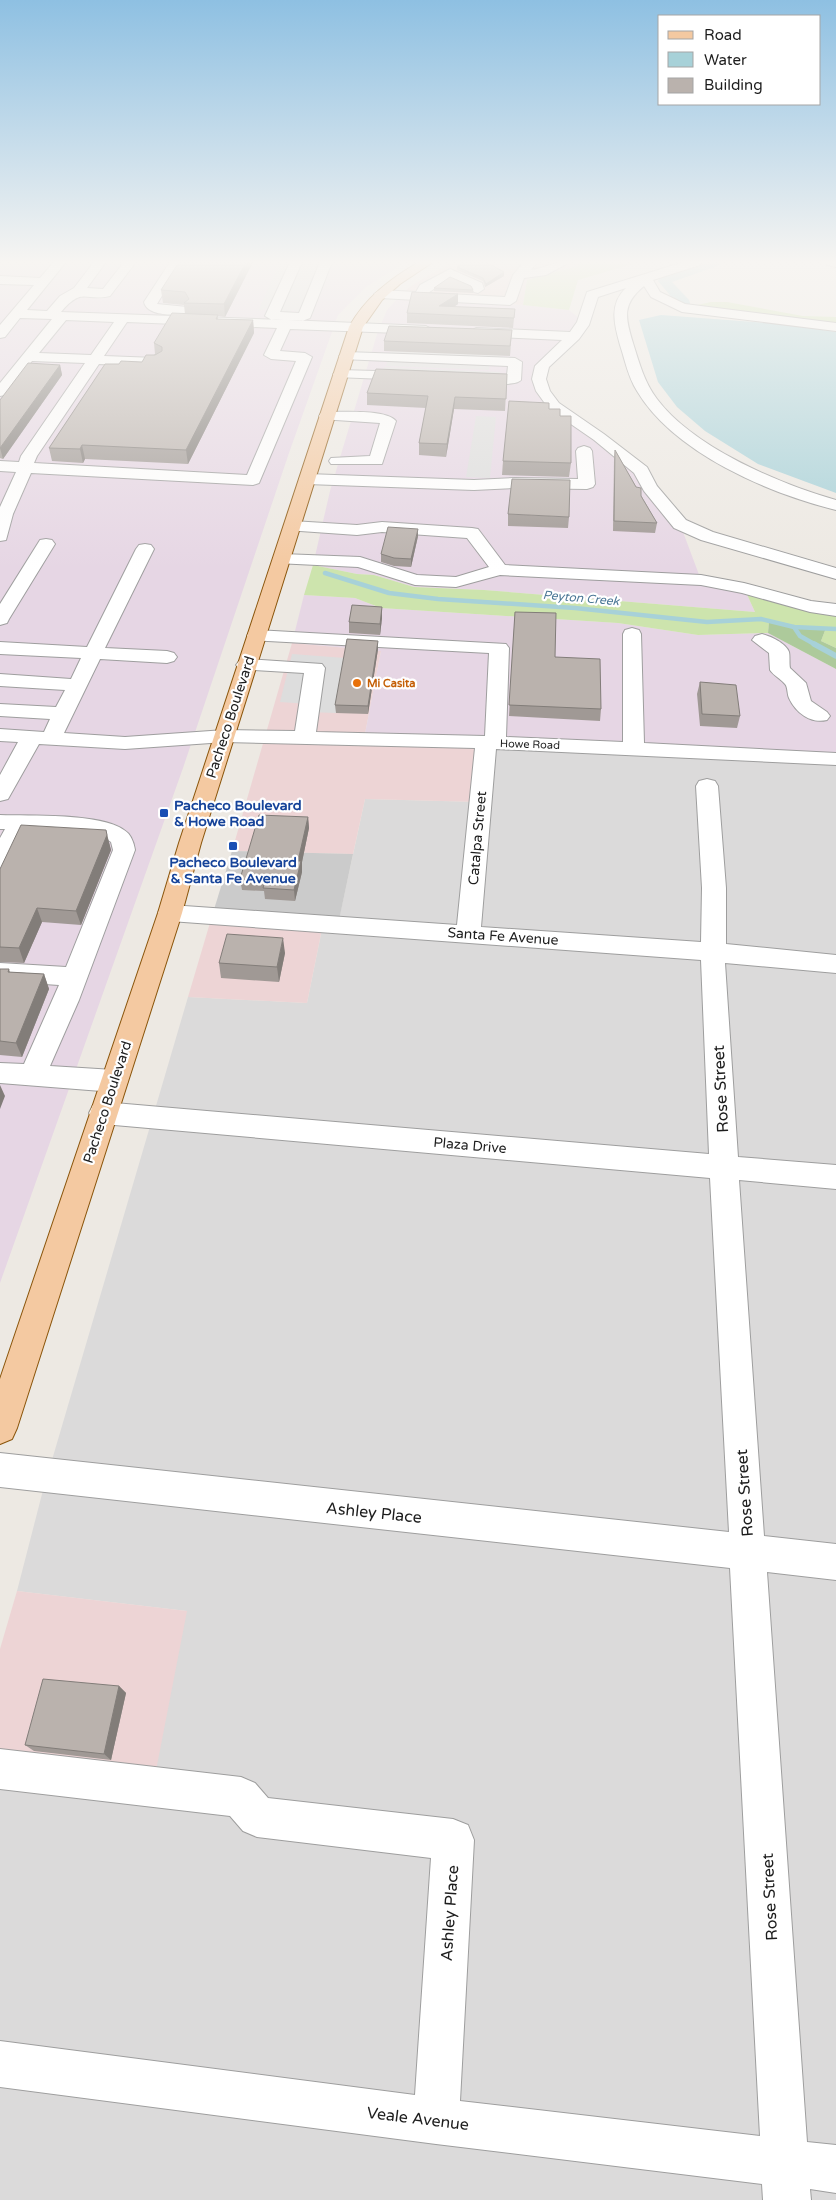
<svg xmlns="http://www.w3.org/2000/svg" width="836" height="2200" viewBox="0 0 836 2200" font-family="'Varela Round',sans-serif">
	<rect width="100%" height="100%" fill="#ede9e3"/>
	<path fill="#dbdada" d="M486,742l350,17v1441h-836v-431l187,-158 -170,-20 25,-97 146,-497 119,6 16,-79h15l27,-125 115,3z"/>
	<g fill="#edd4d5">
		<path d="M451,262h130l-4,4 -50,14 -4,25 -125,-7 13,-12z"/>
		<path d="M292,643l89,8 -17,88 122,3 -5,60 -116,-3 -12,55 -121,-3z"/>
		<path d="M212,916l111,8 -16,79 -119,-6z"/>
		<path d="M17,1591l170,20 -34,175 -153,-17v-120z"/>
	</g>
	<g fill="#e6d6e4">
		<path d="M0,262h406l-40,25 -28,28 -49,138 -106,315 -183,515z"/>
		<path d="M398,298l125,7 46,5 15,12 -42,44 1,25 98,79 39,54 21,56 43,8 11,24 -271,-22 -70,-3 -40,-12 -17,-1 -44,-9 17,-74 48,-160 9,-21z"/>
		<path d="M304,595l51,3 26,10 237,15 80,12 70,-2 68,36v90l-472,-20 17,-88 -89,-8z"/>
	</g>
	<path fill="#cbcbcb" d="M232,851l121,3 -15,71 -126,-9z"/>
	<g fill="#cde4ad">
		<path d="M581,262h68l-20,3 -51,15 -9,30 -46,-5 4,-25 50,-14z"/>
		<path d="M711,302h16l76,14 33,1v10l-128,-17 -11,-5z"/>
		<path d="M313,565l44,9 17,1 40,12 70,3 271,22 -11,-24 92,22v38l-15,-7 5,-13 -32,-1 -25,-6 -1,12 -70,2 -80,-12 -237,-15 -26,-10 -51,-3z"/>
	</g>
	<path fill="#adca9b" d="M769,621l25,6 32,1 -5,13 15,7v21l-68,-36z"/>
	<g fill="#ddd">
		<path d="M280,262h43l-21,52 -10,-4 -2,5 -21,-7 -11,3z"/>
		<path d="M391,350l110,5 -1,6h-10l-1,9 -103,-4z"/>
		<path d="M384,367l116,5 -1,8 -117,-5z"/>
		<path d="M476,416l20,1 -6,61 -24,-1z"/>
		<path d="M292,654l53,4 -9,55 -28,-1 1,-8 -29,-2z"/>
	</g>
	<path fill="#a7d1d8" d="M661,315l120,9 55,8v161l-78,-29 -53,-33 -28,-24 -19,-25 -19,-62z"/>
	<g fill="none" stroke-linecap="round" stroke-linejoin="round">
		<g stroke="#a7d1d8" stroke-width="4.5">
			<path d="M325,573l64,20 49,6 137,9 132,14 54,-3 33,8 42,2"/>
			<path d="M794,627l6,9 16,9"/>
		</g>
		<path stroke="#a7d1d8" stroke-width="5.5" d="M814,644l22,12"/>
		<path fill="#a7d1d8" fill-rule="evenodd" d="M705,262h17l-2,3 -48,17 17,18 1,3 -1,3h-10l-21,-25 2,-3z"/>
		<defs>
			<g id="minor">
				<path d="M54,262h12l-39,48 20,1 13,-15 14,-8 20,-26h12l-19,26 16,1 21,-27h12l-26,34c-25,6 -27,-10 -49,16l223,8h-12l-7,-4 25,-54h12l-22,50 19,1 21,-51h12l-22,56 -8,3 -15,-1 139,6 7,4 -7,4 -136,-5 -10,22 25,2 7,4 -53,126 -6,2 -222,-12 -18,41 -7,26 -6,1v-34l16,-35 -16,-1v-10l19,1 2,-6 64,-93 -53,-2 -27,34 -5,1v-13l52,-64 -32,-1 -15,19 -5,1v-13l34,-40 -34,-1v-8l40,2zM66,320l48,2 -23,33 -52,-2zM127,322l150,6 -13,27 7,4 25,2 -49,114 -213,-12 3,-7 62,-92 57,2 7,-4 -7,-4 -52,-2z"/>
				<path d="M170,262h12l-25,42 30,3 2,3 -2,3c-12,3 -40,3 -43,-11z"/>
				<path d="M524,262h13l-6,8c14,-2 24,-9 39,-8l-24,13 -22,3 -8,23 -6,4 -130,-7 -6,-4 6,-4 36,2 4,-7 30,-16 32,14 2,6 -6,4 -4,-1 -2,-4 -22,-10 -22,15 77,4 8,-22z"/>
				<path d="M684,262h18l-2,3 -47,15 7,12 25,12 151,19v8l-154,-19 -31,-15 -7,-11c-22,18 -19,31 -11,57 6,19 11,39 24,56 36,48 122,85 179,101v10c-68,-17 -162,-57 -199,-119 -9,-14 -12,-31 -17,-46 -6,-21 -11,-41 6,-57l-28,9 -9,28 -10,14 -30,28 -3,12 4,12 9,12 45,31 43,33 10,19 29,34 27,12 123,36v11l-135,-39 -27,-12 -30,-37 -10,-18 -40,-33 -45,-31 -13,-18 -4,-12 3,-13 27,-26 -86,-4 -7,-4 7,-4 94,4 7,-10 10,-30z"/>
				<path d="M825,262h11v5l-9,-2z"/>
				<path d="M346,352l169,6 7,4 -1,18c-5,7 -54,5 -59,-2l7,-4 38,1 1,-9 -167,-7 -2,-3z"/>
				<path d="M340,370l71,2 7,4 -7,4 -76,-3 -2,-3z"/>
				<path d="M326,412c16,0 61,-3 70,9l-14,43h-51l-2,-3 2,-3 39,-2 10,-33 -59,-4 -2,-3 2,-3z"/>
				<path d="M584,446l6,2 2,3 3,33 -2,3 -6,2 -72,-1 -41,2 -167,-6 -6,-2 -2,-3 2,-3 6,-2 167,6 41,-2 63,1 -2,-28 2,-3z"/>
				<path d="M292,521l65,4 25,-3 90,6 6,1 27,36 196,10 43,8 67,18 25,3v12l-26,-4 -68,-19 -41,-8 -201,-10 -44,12 -41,-2 -57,-18 -82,-4 -3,-4 3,-4 6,-1 78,3 57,18 39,2 33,-10 -22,-29 -85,-6 -25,3 -71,-5 -2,-4 2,-4z"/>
				<path d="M46,539l6,1 3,4 -46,75 -2,4 -7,2v-21l40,-64z"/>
				<path d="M145,544l6,1 3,4 -49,99 62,3 7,2 3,4 -3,4 -7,2 -67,-4 -36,74 61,4 100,-7 70,1 9,-58 -65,-4 -3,-4 3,-4 7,-2 76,5 3,4 -9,64 169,4 4,-83 -240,-13 -2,-4 2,-4 7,-2 250,14 3,4 -3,89 117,5v-108l2,-4 7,-2 7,2 2,4 3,109 192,10v12l-340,-16 -15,178 220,15 1,-54 -6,-102 3,-5 8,-2 8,2 3,5 8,102v56l110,11v18l-111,-10 13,194 98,8v24l-97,-9 25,356 72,8v36l-69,-8 40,570 29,3v48l-26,-4 1,11h-48l-1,-16 -326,-40 -436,-57v-46l415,54 16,-237 -174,-21 -14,-6 -13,-15 -230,-27v-40l241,28 14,6 13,15 185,21 15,6 6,15 -14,261 300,35 -30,-568 -730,-81v-34l729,79 -19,-354 -607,-54 -10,-3 -4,-8 4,-8 10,-3 606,52 -8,-194 -531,-39 -9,-2 -3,-6 3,-6 9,-2 287,20 18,-177 -250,-6 -100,7 -86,-5 -31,55 -8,2v-26l18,-33 -18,-1v-12l44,3 6,-13 -50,-3v-12l56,3 9,-17 -65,-4v-12l71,5 10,-21 -81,-4v-12l87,5 49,-98 3,-4z"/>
				<path d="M762,634c8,2 24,9 27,18 1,4 0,11 1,16l16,15 5,18 16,11 3,4 -3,4c-16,4 -31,-7 -38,-22 -2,-4 -1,-11 -4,-14 -5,-6 -11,-8 -15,-14l-1,-17 -17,-13 3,-4z"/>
				<path d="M0,815c29,1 101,-2 124,15 7,4 10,13 11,20l-56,150 -29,66 64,4 10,4 4,7 -4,7 -10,4 -114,-9v-20l24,1 35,-79 -59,-4v-18l66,4 47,-117 -2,-8c-16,-13 -63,-11 -84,-12l-19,36 -8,3v-31l5,-9h-5z"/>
			</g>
			<path id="major" d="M419,262h14l-33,22 -18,16 -19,27 -162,516 -19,70 -165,515 -5,11 -12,5v-65l158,-466 21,-70 170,-516c17,-30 41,-48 70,-65z"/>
		</defs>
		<use href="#minor" stroke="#9e9e9e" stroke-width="2"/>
		<use href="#major" stroke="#8a550b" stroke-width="2"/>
		<use href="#minor" fill="#fff" fill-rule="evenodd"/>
		<use href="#major" fill="#f4c9a1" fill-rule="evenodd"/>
	</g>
	<g fill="#a09995">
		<path d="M179,262h74l-28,55 -7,-1v3l35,1 1,13 -66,131 -103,-5 -2,4 -31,-2 -3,-13 70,-84 23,-2 13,-8 -1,-11 31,-29 -1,-9 -21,-2 -2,-13z"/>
		<path d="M457,267l47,9 -19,11 -2,-6 -26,-11z"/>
		<path d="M434,288l39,2v3l-39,-2z"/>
		<path d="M458,294v10l-4,3 61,2 -2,19 -106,-5v-10z"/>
		<path d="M512,330l-2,26 -126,-5v-10z"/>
		<path d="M60,365l2,10 -59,84 -3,-1v-58z"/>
		<path d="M507,374l-2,37 -51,-2 -8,48 -27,-2v-12l7,-35 -59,-3v-12z"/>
		<path d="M549,409l11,7 11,47 -2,14 -67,-2 1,-14z"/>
		<path d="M615,450l42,73 -2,10 -42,-2 1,-72z"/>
		<path d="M508,514l61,3 -1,11 -60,-2z"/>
		<path d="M418,536l-7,31 -17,-1 -13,-4v-8z"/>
		<path d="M382,607v11l-2,17 -31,-2v-11z"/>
		<path d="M515,612l86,97 -1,12 -91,-5z"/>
		<path d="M378,649l-10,65 -32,-1 -1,-8z"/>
		<path d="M700,682l40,34 -3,12 -37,-2 -3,-32z"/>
		<path d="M308,817l1,11 -7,34v10l-7,29 -30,-2 -1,-8 -22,-1 -2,-11z"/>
		<path d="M106,830l5,20 -30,75 -39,-3 -18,41 -24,-1v-93z"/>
		<path d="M285,953l-6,29 -58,-4 -2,-15z"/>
		<path d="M0,969h9l1,3 34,2 5,15 -27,68 -22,-2z"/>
		<path d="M119,1686l7,7 -15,67 -77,-9 -9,-6z"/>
	</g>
	<g fill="#827d79">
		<path d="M246,262h7l-28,55 -1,-13z"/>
		<path d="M504,272v4l-19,11 1,-3z"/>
		<path d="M458,294v10l-17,11 -2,-9z"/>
		<path d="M253,320l1,13 -66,131 -2,-14z"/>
		<path d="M60,365l2,10 -59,84 -3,-11z"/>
		<path d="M455,397l-1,12 -8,48 1,-13z"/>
		<path d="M82,445l3,14 -2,4 -3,-14z"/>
		<path d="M418,529v7l-7,31v-8z"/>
		<path d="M382,607v11l-2,17v-11z"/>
		<path d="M378,641v8l-10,65v-8z"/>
		<path d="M308,817l1,11 -7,34v10l-7,29 -1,-11 4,-29z"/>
		<path d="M107,835l4,15 -30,75 -5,-14z"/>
		<path d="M37,908l5,14 -18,41 -5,-15z"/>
		<path d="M283,938l2,15 -6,29 -2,-15z"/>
		<path d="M44,974l5,15 -27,68 -6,-14z"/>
		<path d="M0,1085l5,11 -5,13z"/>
		<path d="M119,1686l7,7 -15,67 -7,-6z"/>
	</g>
	<g fill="#bab2ad" stroke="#827d79">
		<path d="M179,262h67l-22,42 -40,-1 5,-4 -4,-7 -24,-2z"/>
		<path d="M464,262h22l18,10 -18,12 -3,-6 -26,-11z"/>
		<path d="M450,277l21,9 2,4 -39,-2z"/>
		<path d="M412,292l46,2 -19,12 76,3 -1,9 -107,-5z"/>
		<path d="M172,313l46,2 -2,4 37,1 -67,130 -104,-5 -2,4 -31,-1 56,-84h14l2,-3 21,1 4,-7h9l7,-4v-4l-8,-4z"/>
		<path d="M389,326l123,4 -2,16 -126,-5z"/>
		<path d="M28,363l32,2 -60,83v-48z"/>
		<path d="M376,369l131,5 -1,25 -51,-2 -8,47 -28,-1 9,-47 -61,-3z"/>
		<path d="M509,401l40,2v6h11v7h11v47l-68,-2z"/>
		<path d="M615,450l21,37 5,1v8l16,27 -43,-2z"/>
		<path d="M512,479l58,1 -1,37 -61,-3z"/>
		<path d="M388,527l30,2 -7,30 -17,-1 -13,-4z"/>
		<path d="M352,605l30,2 -2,17 -31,-2z"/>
		<path d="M515,612l41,1 -1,44 45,2 1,50 -92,-4z"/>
		<path d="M347,639l31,2 -10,65 -33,-1z"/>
		<path d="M700,682l36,3 4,31 -38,-2z"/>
		<path d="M259,815l49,2 -10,44h3l-7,29 -31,-2 2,-7 -25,-2z"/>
		<path d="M21,825l85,5 1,5 -31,76 -39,-3 -18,40 -19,-1v-78z"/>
		<path d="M227,934l56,4 -6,29 -58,-4z"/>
		<path d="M0,969h9l-1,3 36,2 -28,69 -16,-2z"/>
		<path d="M43,1679l76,7 -15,68 -79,-9z"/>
	</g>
	<linearGradient id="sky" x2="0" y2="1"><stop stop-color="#8ec0e2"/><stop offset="0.46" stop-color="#f7f5f2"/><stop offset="1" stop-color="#f7f5f2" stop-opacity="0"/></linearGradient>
	<rect width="836" height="570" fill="url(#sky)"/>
	<circle fill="#e8710a" stroke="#fff" stroke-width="2" cx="357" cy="683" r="5"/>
	<g fill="#1a4fb4" stroke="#fff" stroke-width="2">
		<rect x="159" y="808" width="10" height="10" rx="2.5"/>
		<rect x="228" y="841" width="10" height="10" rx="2.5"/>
	</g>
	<g text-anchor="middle" stroke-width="4.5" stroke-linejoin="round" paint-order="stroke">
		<g font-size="11" font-weight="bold" fill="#c56008" stroke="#fff" text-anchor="start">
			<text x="367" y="687">Mi Casita</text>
		</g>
		<g font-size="11" fill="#1d1d1d" stroke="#fff">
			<text transform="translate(530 744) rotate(2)" y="4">Howe Road</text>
		</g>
		<g font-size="12" font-style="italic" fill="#4b7796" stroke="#fff">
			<text transform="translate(581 598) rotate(5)" y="4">Peyton Creek</text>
		</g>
		<g font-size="14" fill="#1d1d1d" stroke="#fff">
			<text transform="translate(230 717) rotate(-72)" y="5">Pacheco Boulevard</text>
			<text transform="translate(477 838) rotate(-85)" y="5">Catalpa Street</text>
			<text transform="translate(503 936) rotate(4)" y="5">Santa Fe Avenue</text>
			<text transform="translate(107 1102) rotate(-72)" y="5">Pacheco Boulevard</text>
			<text transform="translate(470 1145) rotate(5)" y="5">Plaza Drive</text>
		</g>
		<g font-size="14" font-weight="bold" fill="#164399" stroke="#fff" text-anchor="start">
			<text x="174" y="810">Pacheco Boulevard<tspan x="174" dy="16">&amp; Howe Road</tspan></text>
			<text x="233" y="867" text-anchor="middle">Pacheco Boulevard<tspan x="233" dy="16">&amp; Santa Fe Avenue</tspan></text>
		</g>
		<g font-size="16" fill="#1d1d1d" stroke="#fff">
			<text transform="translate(720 1089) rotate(-93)" y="6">Rose Street</text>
			<text transform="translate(744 1493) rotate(-94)" y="6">Rose Street</text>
			<text transform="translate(374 1512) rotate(6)" y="6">Ashley Place</text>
			<text transform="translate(769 1897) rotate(-93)" y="6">Rose Street</text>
			<text transform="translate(449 1913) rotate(-86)" y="6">Ashley Place</text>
			<text transform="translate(418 2118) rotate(7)" y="6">Veale Avenue</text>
		</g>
	</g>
	<rect x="658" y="15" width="162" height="90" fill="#ffffff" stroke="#a5a5a5"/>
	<rect x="668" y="31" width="25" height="8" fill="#f4c9a1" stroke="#a5a5a5"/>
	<text x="704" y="40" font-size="15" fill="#1d1d1d">Road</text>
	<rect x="668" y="52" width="25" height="15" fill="#a7d1d8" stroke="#a5a5a5"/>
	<text x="704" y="65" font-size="15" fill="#1d1d1d">Water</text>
	<rect x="668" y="78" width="25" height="15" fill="#bab2ad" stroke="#a5a5a5"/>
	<text x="704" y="90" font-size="15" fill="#1d1d1d">Building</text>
</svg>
